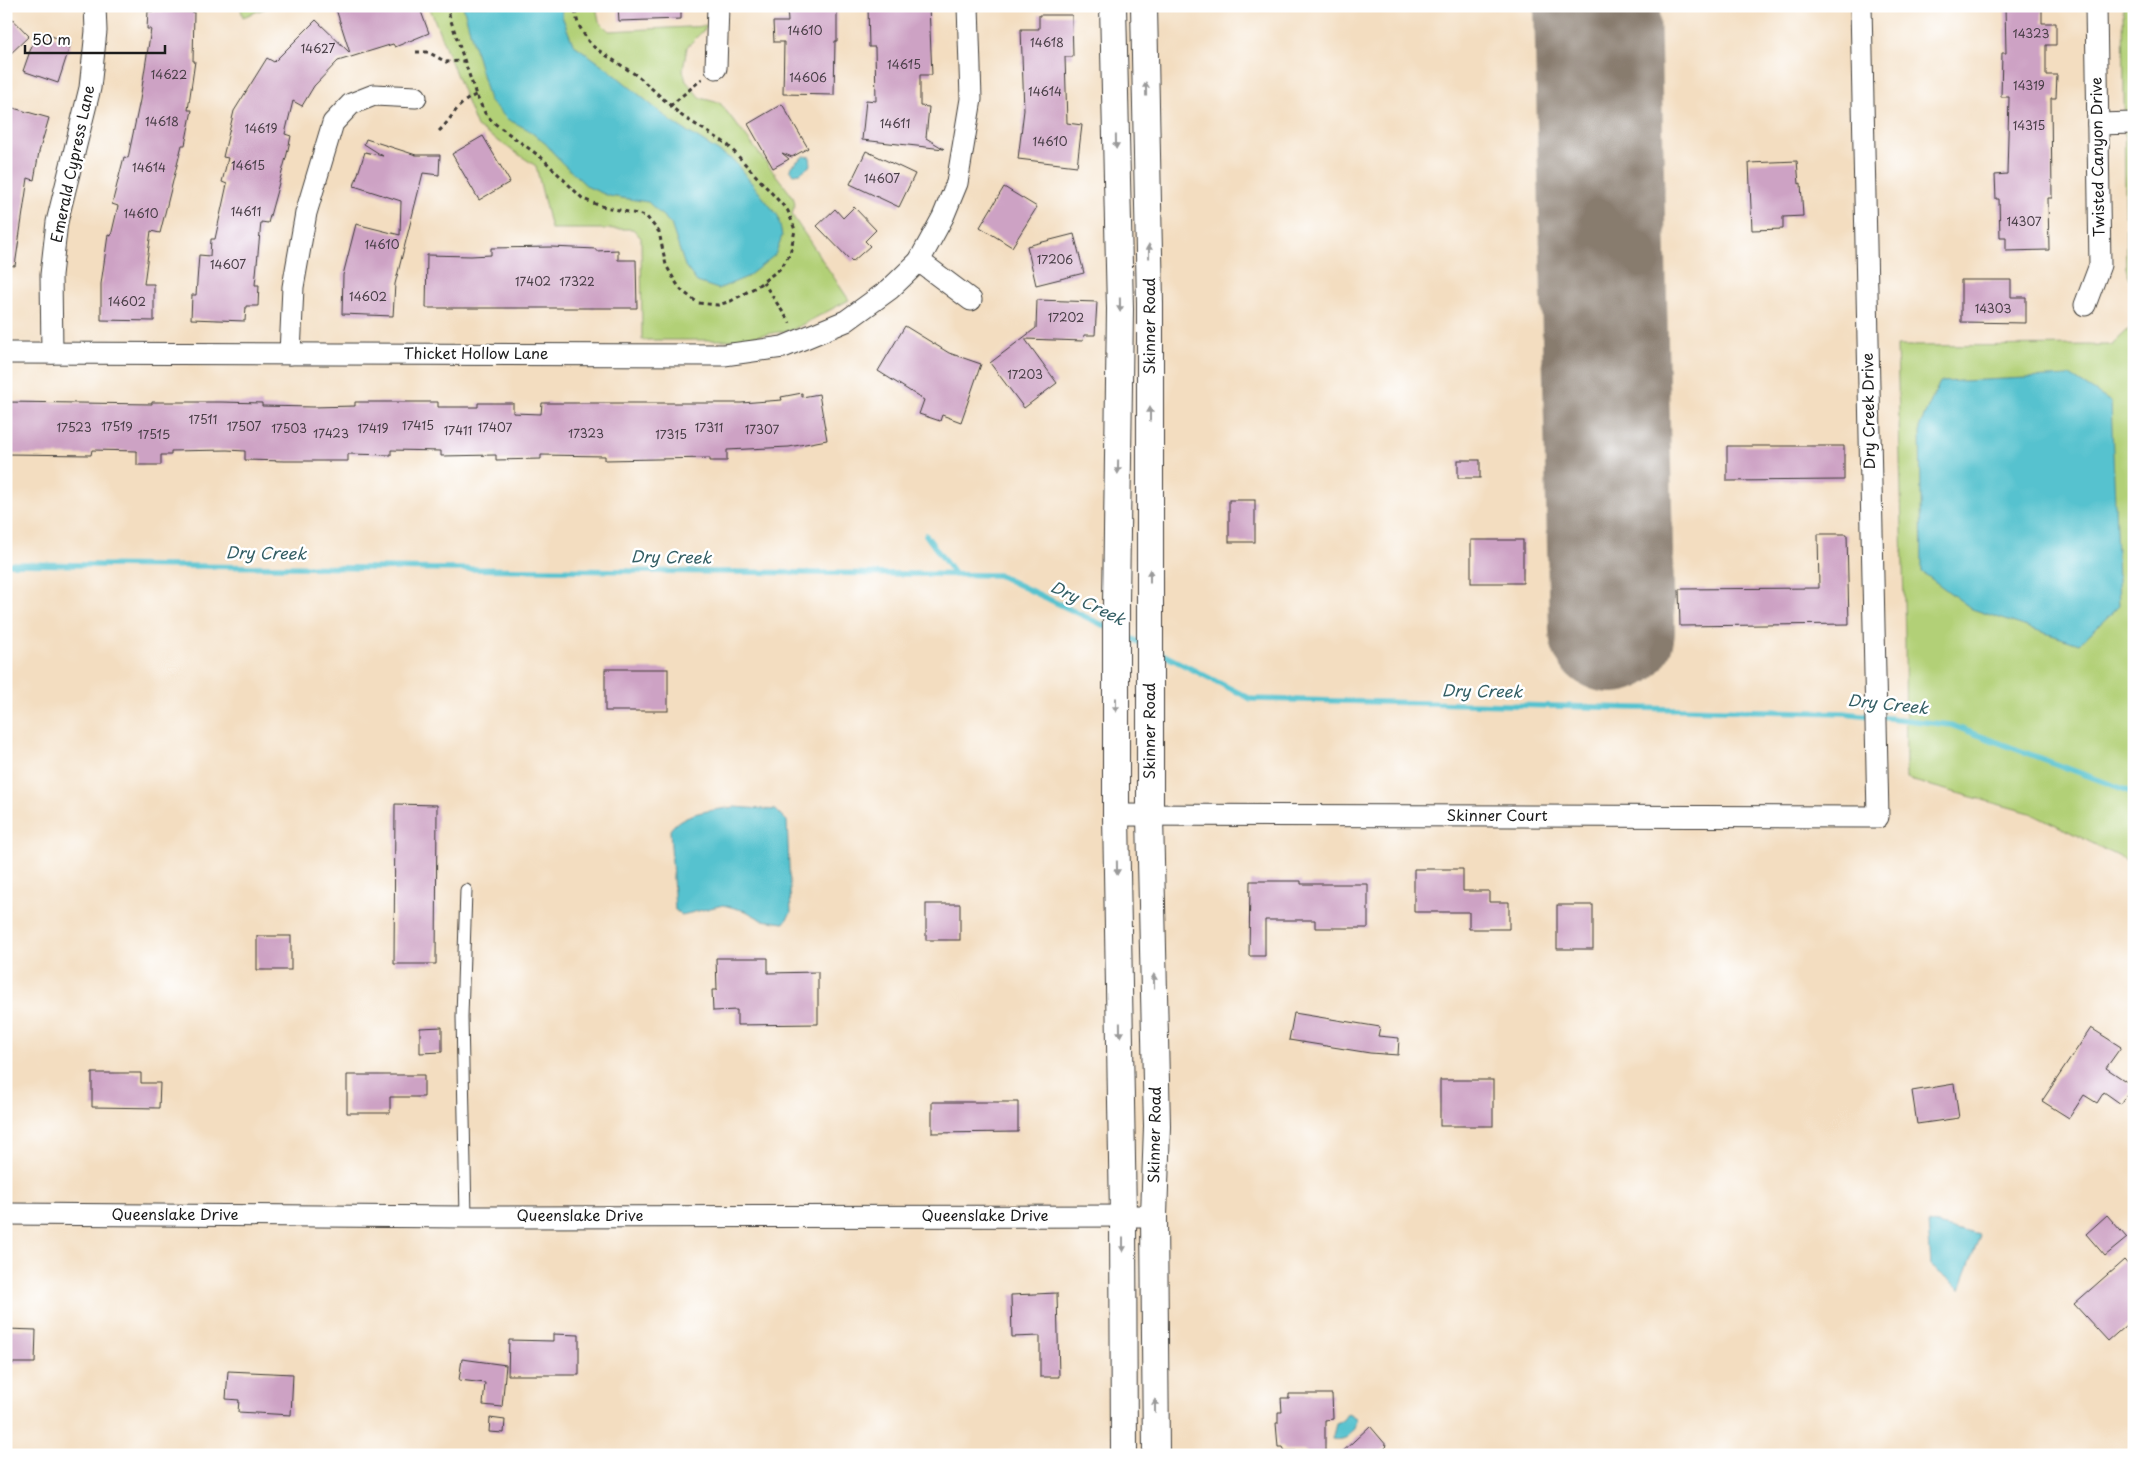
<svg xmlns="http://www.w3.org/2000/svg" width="2140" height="1461" viewBox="0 0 2140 1461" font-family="'Playpen Sans',sans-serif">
	<rect width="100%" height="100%" fill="#fff"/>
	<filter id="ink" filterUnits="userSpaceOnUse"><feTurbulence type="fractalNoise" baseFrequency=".02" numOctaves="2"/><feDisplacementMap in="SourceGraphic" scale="10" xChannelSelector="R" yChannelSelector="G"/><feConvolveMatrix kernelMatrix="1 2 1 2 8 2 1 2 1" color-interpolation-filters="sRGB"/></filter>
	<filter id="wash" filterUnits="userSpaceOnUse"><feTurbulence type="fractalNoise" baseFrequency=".0096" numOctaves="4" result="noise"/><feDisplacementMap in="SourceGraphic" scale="20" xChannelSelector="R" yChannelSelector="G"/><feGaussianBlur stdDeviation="1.12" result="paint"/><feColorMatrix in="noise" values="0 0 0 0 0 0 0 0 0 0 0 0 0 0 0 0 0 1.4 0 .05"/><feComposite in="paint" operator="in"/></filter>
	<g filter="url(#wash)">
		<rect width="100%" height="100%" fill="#f3ddc0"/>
		<g fill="#b2d077" stroke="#67764a">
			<path d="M240,6h31l-28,11z"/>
			<path d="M429,6h167l3,15 10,10 99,-5 -21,21 -4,23 3,11 14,17 20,5 73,94 2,6 -3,12 57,85 -57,30 -62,10h-88l-1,-102 -8,-9h-82l-15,-63 -59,-39z"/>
			<path d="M2123,6h11v283l-8,-21z"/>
			<path d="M2134,310v554l-100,-50 -128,-35 -1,-140 -8,-293 215,-1 20,-19z"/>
		</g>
		<g fill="#56c2cf" stroke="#396f76">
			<path d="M463,6h99v10l11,28 35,25 64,53 62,39 44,55 4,20 -7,19 -28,22 -29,12 -21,-7 -12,-16 -14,-42 -23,-22 -39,-6 -21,-9 -27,-25 -15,-18 -19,-15 -20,-10 -18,-19z"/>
			<path d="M804,156l6,1 1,8 -11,8 -6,1 -4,-4 1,-4z"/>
			<path d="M2070,376l41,26 8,204 -40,38 -107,-35 -50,-37 -2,-147 20,-43z"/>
			<path d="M734,807l42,3 11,11 4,92 -7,10 -22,-3 -16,-9 -23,-6 -41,10 -7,-5 -5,-80c13,-19 42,-19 64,-23z"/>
			<path d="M1928,1223l52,12 -20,54 -29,-23z"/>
			<path d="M1348,1413l8,5c-1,14 -8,24 -24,21l4,-15 5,-2z"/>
		</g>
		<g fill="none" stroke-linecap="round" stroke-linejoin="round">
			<g stroke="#56c2cf" stroke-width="5.5">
				<path d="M926,535l29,40"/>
				<path d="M6,564l992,11 111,53"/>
				<path d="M1122,634l21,10"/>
				<path d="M1158,652l93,47 593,14 107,12 183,68"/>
			</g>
			<path stroke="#887c6e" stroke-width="126" d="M1597,6l15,624"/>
		</g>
		<g id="blocks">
			<g fill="#cda2c4">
				<path d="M335,6h84l10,27 -34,14 -2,-3 -55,17 -24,25 -12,20 -9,-5 -8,33 6,2 -4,18 -19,69 -7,-1 -6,63h4l-1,21h-12l-1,15 -54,-2 1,-24h4l3,-40 11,1 1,-17h4l12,-55 -5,-2 6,-24 -5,-1 11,-46 33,-53 7,4 42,-42 34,33z"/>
				<path d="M618,6h63v13l-62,2z"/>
				<path d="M787,6h50v35h-2l-1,54 -51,-1 1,-52h-10l-1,-20h15z"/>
				<path d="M929,6l3,69h-12v31l9,1 -3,31 18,11 -82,-9 4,-40 10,1 -1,-54h-6l-1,-40z"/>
				<path d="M2005,6h37v17h14v22h-10v30h11l-1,23h-5l1,100h-4l1,52 -43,1v-14h-6l-1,-38h-3l-1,-24 12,-1 2,-77h-8l1,-44h4z"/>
				<path d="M148,11l46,1 -1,49h2l-7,49h4l-7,35h-3l-22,88 -9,-2 -7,53h10v37l-53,-1v-36l7,-49 3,1 7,-30 -6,-2 12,-47 4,1 12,-58 11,-71h-4z"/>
				<path d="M6,12l23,24 -23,22z"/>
				<path d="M1039,15h33l1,42h-8l2,66 15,2 -5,41 -59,-7 6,-49 -3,-81h18z"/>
				<path d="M37,31l34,12 -13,40 -35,-12z"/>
				<path d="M782,104l26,44 -16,9 -10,-4 7,6 -16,9 -25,-44z"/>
				<path d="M6,106l43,12 -10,34 -5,28 -6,-2 -13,88 -9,-1z"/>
				<path d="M483,136l27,46 -31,18 -27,-46z"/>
				<path d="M366,139l50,16h24l-1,20 -16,-2 -28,111 -2,32 -51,-2 1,-39 13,-51 44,11 1,-34 -47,-15 11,-34 18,4 -19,-12z"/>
				<path d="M866,151l49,23 -16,33 -49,-23z"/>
				<path d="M1797,161l2,23 2,-1 2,33 -20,1v12l-31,1 -3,-67z"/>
				<path d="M1004,187l33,20 -25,40 -32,-20z"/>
				<path d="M854,207l22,23 -11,11 5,5 -18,16 -35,-36 18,-17 8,9z"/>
				<path d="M1074,234l10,39 -48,12 -9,-39z"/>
				<path d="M551,247l45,2v2l22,-1v10h18l1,48h-211l1,-53 44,1 20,-1v-7z"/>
				<path d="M1961,280h50v17h15v26l-65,-1z"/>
				<path d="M1037,300l60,2 -2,33h-11l-1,6 -58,-2 32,44 -33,25 -34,-45 46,-35z"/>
				<path d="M905,326l44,27 32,11 -20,58 -19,-7 -2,6 -21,-7 5,-14 -46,-29z"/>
				<path d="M802,393v4l17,-3 8,46 -38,7 -62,3v11h-17v-3l-105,2v-4l-64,-1v4l-45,1v-5l-55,1v-5l-50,-1v5l-43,-1v7h-64l-39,-1v-9l-18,-1 -56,1v4h-10v10h-24v-14l-45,-1 -1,5 -85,-1v-52l146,2v-2h69l41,1v3l51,1 42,-1v-4h83v5h40v-4h35v10l28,1 1,-11h199l41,-3 -1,-3z"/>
				<path d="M1727,446h117v34l-117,1z"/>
				<rect x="1458" y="460" width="22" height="18"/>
				<rect x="1229" y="500" width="26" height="42"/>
				<path d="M1818,534h29l2,90 -169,2 -1,-37 140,-1z"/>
				<rect x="1471" y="540" width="52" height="43"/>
				<rect x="605" y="669" width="63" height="42"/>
				<path d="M395,804l42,1 -1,159h-42z"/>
				<path d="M1414,869h49v22h26v11h20v27h-40v-17h-55z"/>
				<path d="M1250,881h51v3h67v44h-53v-8h-50v36h-16z"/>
				<rect x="926" y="904" width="34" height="36"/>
				<rect x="1557" y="905" width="36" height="44"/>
				<rect x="257" y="936" width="34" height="34"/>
				<path d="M716,958h52v15l50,-1v52l-81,1v-15l-24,1 -1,-21h5z"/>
				<path d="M1294,1013l86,14 -2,9 21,2 -1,17 -28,-2 -81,-13z"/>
				<path d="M442,1027v25l-22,1v-25z"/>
				<path d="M2091,1028l30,19 -15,21 27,18 -12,18 -17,-12 -7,11 -13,-8 -15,23 -27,-17z"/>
				<path d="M92,1073h49v10h19l-1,25 -67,-1z"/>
				<path d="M347,1075h77v22h-34v16h-43z"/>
				<rect x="1440" y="1080" width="53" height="46"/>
				<path d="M1954,1084l5,34 -42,6 -5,-33z"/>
				<path d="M932,1102h86v30l-86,1z"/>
				<path d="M2107,1215l20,23 -22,18 -19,-22z"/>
				<path d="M2124,1260l10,11v47l-26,23 -34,-37z"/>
				<path d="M1057,1293l2,84h-19v-41l-28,1 -1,-42z"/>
				<path d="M6,1329l30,1 -1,33h-29z"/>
				<path d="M553,1334l26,1v40h-71l1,-35 44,1z"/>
				<path d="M462,1359l44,6 -4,42 -19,-2 2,-22 -26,-3z"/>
				<path d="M228,1371l65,3 -2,41 -53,-3 1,-12 -13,-1z"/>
				<path d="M1289,1394h43l1,25 -8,1v35h-19v-4h-21l-2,-4h-5l-2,-24h2v-11h4l-1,-14h8z"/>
				<path d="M490,1418l15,2 -1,13 -15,-1z"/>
				<path d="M1370,1426l17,20 -9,9h-39z"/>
			</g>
		</g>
	</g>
	<g filter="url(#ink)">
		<use href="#blocks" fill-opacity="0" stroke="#3c3935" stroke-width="1"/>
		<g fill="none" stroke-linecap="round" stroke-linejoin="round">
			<defs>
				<path id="service" d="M466,890l-4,127 4,200"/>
				<g id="minor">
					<path d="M716,68l2,-62"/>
					<path d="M2098,124l36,-1"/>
					<path d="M919,261l52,39"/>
					<path d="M2085,305l15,-40 -4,-259"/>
					<path d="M6,353l718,2 59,-8 63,-26 44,-32 29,-28 24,-44 14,-34 14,-84 -3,-93"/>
					<path d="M52,353l-1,-78 6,-53 33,-134 6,-57 -1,-25"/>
					<path d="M290,354l3,-67 13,-74 27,-90 18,-19 23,-9 42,2"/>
					<path d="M1116,815l762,2 -17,-811"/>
					<path d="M6,1214l460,3 688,-1"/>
				</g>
				<g id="tertiary">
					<path d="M1113,6l7,303 -4,296v210l7,401 1,239"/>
					<path d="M1144,6l6,297v513l7,310 -3,90 2,239"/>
				</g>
			</defs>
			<use href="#service" stroke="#3c3935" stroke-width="13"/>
			<use href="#minor" stroke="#3c3935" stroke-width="23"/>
			<use href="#tertiary" stroke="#3c3935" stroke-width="28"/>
			<g stroke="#3c3935" stroke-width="3" stroke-dasharray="4 4" stroke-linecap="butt">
				<path d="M446,6l30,89 9,18 9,10 48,35 41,41 18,7 45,10 13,16 7,33 9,16 6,9 17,13 20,2 13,-4 25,-14 25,-19 9,-14 5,-24 -7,-19 -61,-67 -45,-28 -43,-39 -44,-29 -7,-7 -10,-17 -4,-18"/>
				<path d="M416,52h12l18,10 18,-1"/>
				<path d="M670,106l32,-27"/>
				<path d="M439,131c15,-14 17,-28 37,-36"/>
				<path d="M763,282l27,41"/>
			</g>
			<use href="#service" stroke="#fff" stroke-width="11"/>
			<use href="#minor" stroke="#fff" stroke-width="21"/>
			<use href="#tertiary" stroke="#fff" stroke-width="26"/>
		</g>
		<defs><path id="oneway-solid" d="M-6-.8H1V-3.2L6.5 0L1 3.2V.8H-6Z" transform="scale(1.25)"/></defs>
		<g fill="#999">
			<use href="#oneway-solid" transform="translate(1146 89) rotate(-91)"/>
			<use href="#oneway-solid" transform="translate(1116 142) rotate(89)"/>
			<use href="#oneway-solid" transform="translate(1149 251) rotate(-91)"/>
			<use href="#oneway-solid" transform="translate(1120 305) rotate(89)"/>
			<use href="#oneway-solid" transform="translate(1150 414) rotate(-90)"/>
			<use href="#oneway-solid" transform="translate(1118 467) rotate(91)"/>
			<use href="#oneway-solid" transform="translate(1150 576) rotate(-90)"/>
			<use href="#oneway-solid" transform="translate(1116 705) rotate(90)"/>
			<use href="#oneway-solid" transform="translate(1117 868) rotate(89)"/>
			<use href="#oneway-solid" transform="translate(1154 981) rotate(-91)"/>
			<use href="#oneway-solid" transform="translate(1120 1030) rotate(89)"/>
			<use href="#oneway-solid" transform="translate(1123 1245) rotate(90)"/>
			<use href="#oneway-solid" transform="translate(1155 1406) rotate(-90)"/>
		</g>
	</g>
	<g text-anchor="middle" stroke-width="5" stroke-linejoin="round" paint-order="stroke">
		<g font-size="12" fill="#483e46">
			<text x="805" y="35">14610</text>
			<text x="2031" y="38">14323</text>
			<text x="1047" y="47">14618</text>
			<text x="318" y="53">14627</text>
			<text x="904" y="69">14615</text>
			<text x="169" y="79">14622</text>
			<text x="808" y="82">14606</text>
			<text x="2029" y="90">14319</text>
			<text x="1045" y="96">14614</text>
			<text x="162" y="126">14618</text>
			<text x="895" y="128">14611</text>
			<text x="2029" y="130">14315</text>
			<text x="261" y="133">14619</text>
			<text x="1050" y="146">14610</text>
			<text x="248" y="170">14615</text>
			<text x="149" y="172">14614</text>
			<text x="882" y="183">14607</text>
			<text x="246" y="216">14611</text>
			<text x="141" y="218">14610</text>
			<text x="2024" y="226">14307</text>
			<text x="382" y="249">14610</text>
			<text x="1055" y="264">17206</text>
			<text x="228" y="269">14607</text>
			<text x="533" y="286">17402</text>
			<text x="577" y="286">17322</text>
			<text x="368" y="301">14602</text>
			<text x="127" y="306">14602</text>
			<text x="1993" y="313">14303</text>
			<text x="1066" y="322">17202</text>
			<text x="1025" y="379">17203</text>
			<text x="203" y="424">17511</text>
			<text x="418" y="430">17415</text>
			<text x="117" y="431">17519</text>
			<text x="244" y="431">17507</text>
			<text x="74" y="432">17523</text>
			<text x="495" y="432">17407</text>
			<text x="709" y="432">17311</text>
			<text x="289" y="433">17503</text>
			<text x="373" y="433">17419</text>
			<text x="762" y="434">17307</text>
			<text x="458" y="435">17411</text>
			<text x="331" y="438">17423</text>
			<text x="586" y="438">17323</text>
			<text x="154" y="439">17515</text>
			<text x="671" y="439">17315</text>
		</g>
		<g font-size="15" fill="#1c1c1c" stroke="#fff">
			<text transform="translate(2098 157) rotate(-91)" y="5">Twisted Canyon Drive</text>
			<text transform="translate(73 164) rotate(-78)" y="5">Emerald Cypress Lane</text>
			<text transform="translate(1150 326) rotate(-90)" y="5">Skinner Road</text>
			<text x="476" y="359">Thicket Hollow Lane</text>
			<text transform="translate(1869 411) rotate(-91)" y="5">Dry Creek Drive</text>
			<text transform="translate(1150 731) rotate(-90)" y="5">Skinner Road</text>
			<text x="1497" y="821">Skinner Court</text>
			<text transform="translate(1155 1135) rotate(-89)" y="5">Skinner Road</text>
			<text x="175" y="1220">Queenslake Drive</text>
			<text x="580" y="1221">Queenslake Drive</text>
			<text x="985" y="1221">Queenslake Drive</text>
		</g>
		<g font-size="16" font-style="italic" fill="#335e64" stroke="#fff">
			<text transform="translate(266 553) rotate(1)" y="6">Dry Creek</text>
			<text transform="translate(671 557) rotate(1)" y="6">Dry Creek</text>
			<text transform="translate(1088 603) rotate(26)" y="6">Dry Creek</text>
			<text transform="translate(1482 691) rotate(1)" y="6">Dry Creek</text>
			<text transform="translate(1888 704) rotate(6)" y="6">Dry Creek</text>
		</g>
	</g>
	<rect width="2140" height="1461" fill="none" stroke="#fff" stroke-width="25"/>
	<path d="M25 45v8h140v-8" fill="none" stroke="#1c1c1c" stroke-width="2.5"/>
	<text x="32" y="45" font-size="15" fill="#1c1c1c" stroke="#ffffff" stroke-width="4" paint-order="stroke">50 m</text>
</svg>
